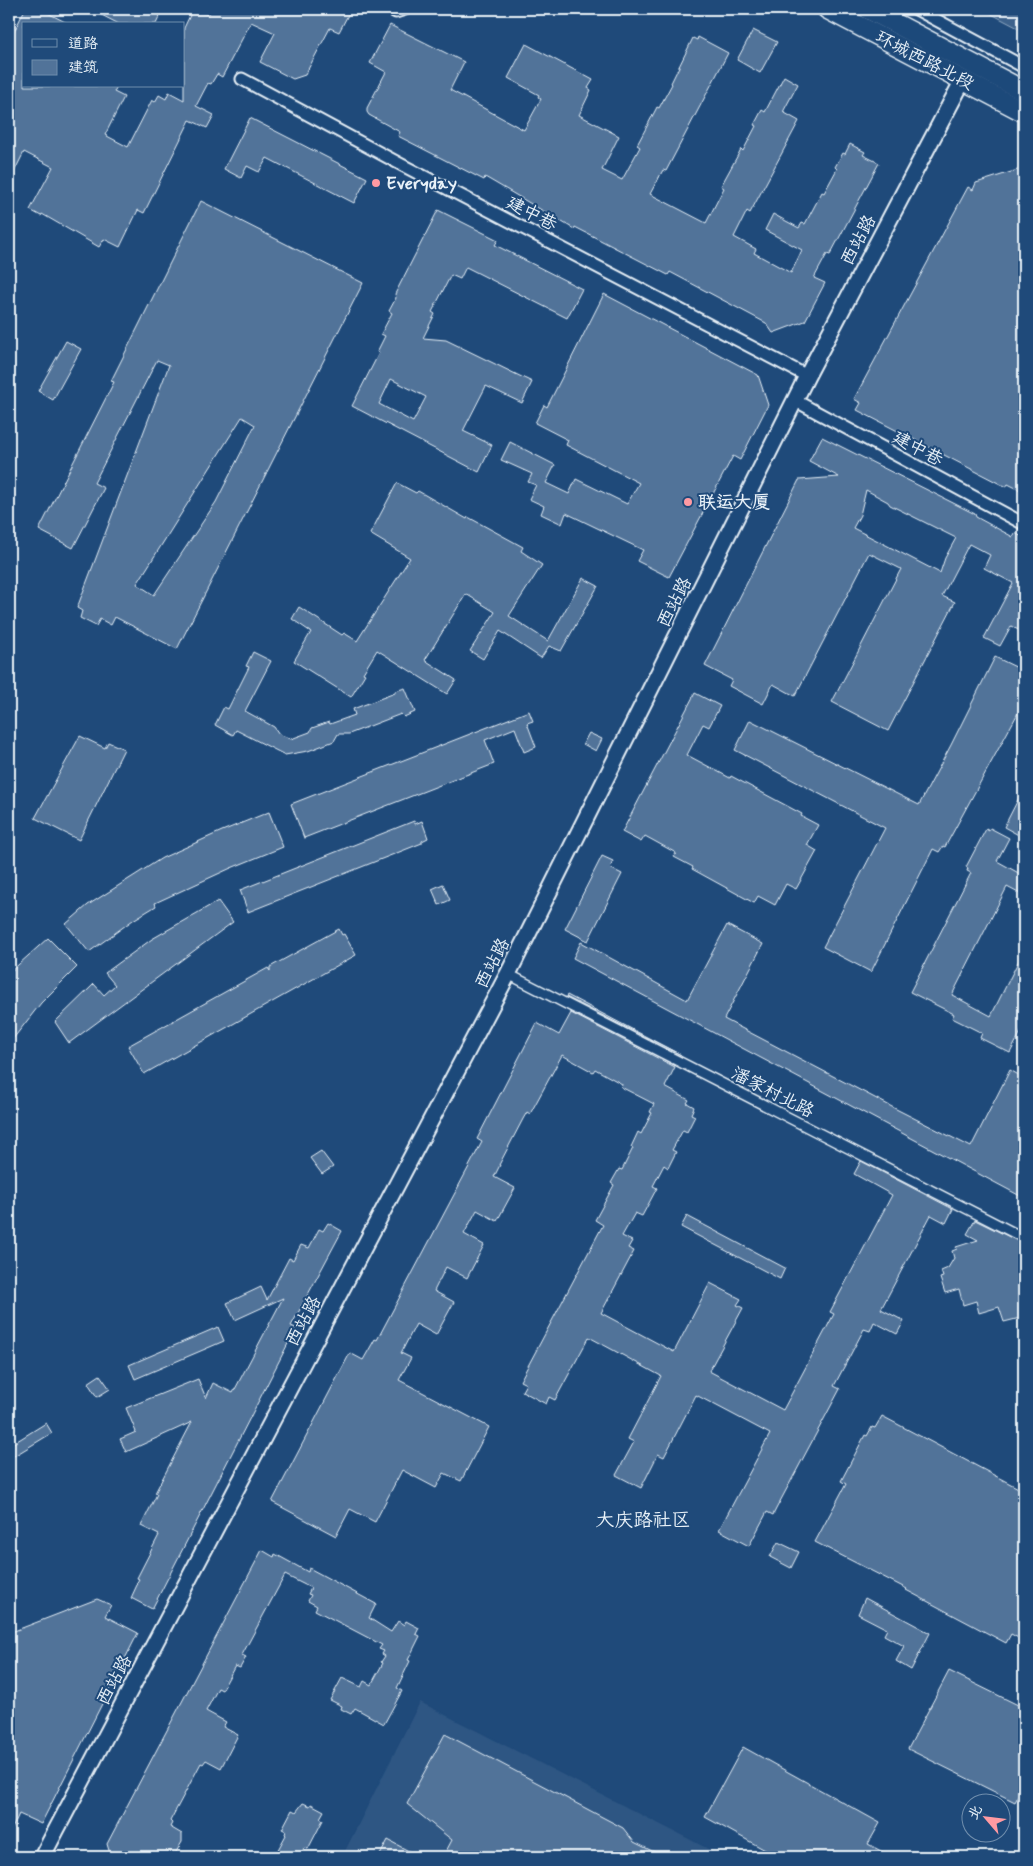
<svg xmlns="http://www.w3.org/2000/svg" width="1033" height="1866" viewBox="0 0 1033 1866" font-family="Mynerve,'LXGW WenKai TC',sans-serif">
	<rect width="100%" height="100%" fill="#1f4a7a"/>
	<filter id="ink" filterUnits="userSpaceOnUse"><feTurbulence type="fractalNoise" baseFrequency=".02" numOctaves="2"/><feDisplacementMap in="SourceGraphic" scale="10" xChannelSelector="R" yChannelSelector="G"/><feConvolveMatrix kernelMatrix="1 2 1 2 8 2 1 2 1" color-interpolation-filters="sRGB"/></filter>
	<g filter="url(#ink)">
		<path fill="#2e5683" d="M420,1702l304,155h-382z"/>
		<path fill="#3c628c" stroke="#92aac2" d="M982,9h42v22z"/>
		<g fill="#517399" stroke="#e8f1f8" fill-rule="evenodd">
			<path d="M25,9h15l29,15h-45v62h93l-3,6 10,5 -19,38 23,12 24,-47 3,2 4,-7 7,4 3,-7 15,8v-72l9,-19 15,6 4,-6h128l9,4 -10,19 -9,-4 -25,47 -12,4 -33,-17 15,-29 -24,-11 -29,55 -5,-3 -6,10 -3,-1 -12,23 18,9 -7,13 -17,-8 -46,93 -6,-3 -18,37 -16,-8 -5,8 -57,-33 -1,2 -11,-6 23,-43 -29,-15 -15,30v-140z"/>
			<path d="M90,9h73l-7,15h-37z"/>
			<path d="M390,25l74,37 -14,28 74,40 17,-31 -3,-2 1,-2 -31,-17 18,-34 67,36 -5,8 3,2 -12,25 40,21 -17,34 20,10 18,-33 -3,-2 18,-34 2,-4 2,1 13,-24 -1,-1 22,-45 4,2 1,-3 30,16 -62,118 -3,-1 -13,24 56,29 18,-35 -3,-2 18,-33 2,-4 2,2 13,-25 -2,-1 8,-15 3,2 19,-36 14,8 -15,28 16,9 -49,92 -3,-2 -13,26 22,12 -2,4 37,20 11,-23 -37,-20 8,-16 26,14 3,-5 3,1 17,-32 2,1 13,-24 -2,-2 8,-14 2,1 5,-10 15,8 -2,3 16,8 -49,92 -3,-1 -13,24 11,5 -20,38 -32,12 -7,-10 -96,-51 -2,3 -93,-48 -1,2 -89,-52 -1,3 -86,-44 2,-4 -31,-17 -2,-3v-4l19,-36 -16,-9z"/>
			<path d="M753,30l24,12 -17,31 -23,-13z"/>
			<path d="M250,118l117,60 -13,25 -87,-45 -8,14 -12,-6 -6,12 -17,-9z"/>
			<path d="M1024,168v313l-4,9 -12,-6 -2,3 -149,-77 4,-7 -7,-4 114,-212 5,3 3,-7z"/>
			<path d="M201,201l162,82 -186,366 -62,-32 -4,8 -11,-6 -4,7 -16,-8 2,-7 -5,-3 92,-243 -12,-5 -63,123 10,5 -31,60 -34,-18 75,-148 -3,-1zM242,417l13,8 -39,77 -62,93 -17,-11z"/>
			<path d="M438,210l60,30 -3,5 87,44 -15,29 -101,-51 -6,12 -9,-4 -19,37 3,2 -12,24 23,2 86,42 -10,21 -36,-17 -23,45 29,14 -13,27 -127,-66 27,-53 -2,-1 8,-16 -4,-2 11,-21 -3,-2 7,-13 -1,-4zM391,379l35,18 -13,25 -34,-18z"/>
			<path d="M604,294l154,81 10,30 -28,55 -7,-4 -64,121 -32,-16 6,-11 -77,-37 -4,11 -21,-10 3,-8 -15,-7 7,-14 -8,-3 4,-8 -31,-14 9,-18 45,23 -9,18 23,11 7,-15 51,25 12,-21 -73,-38 2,-5 -33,-17 9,-18 3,2z"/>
			<path d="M66,341l15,8 -28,51 -15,-9z"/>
			<path d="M822,437l153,77 1,3 37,20 2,-4 9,5v95l-13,-7 -11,20 -16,-8 29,-55 -29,-15 6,-13 -21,-11 -27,52 13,6 -67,129 -56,-29 69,-133 -32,-16 -74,143 -22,-12 -10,20 -34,-18 3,-6 -27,-14 94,-186 40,-3 -30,-16zM866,490l22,12 2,3 66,33 -11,20 -5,15 -87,-45 7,-13z"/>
			<path d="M397,483l19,10 2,-2 49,28 1,-2 55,30 -2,4 21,14 -33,51 39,25 35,-63 15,8 -37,65 -12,-5 -8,12 -41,-27 -17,28 -13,-8 25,-39 -29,-18 -41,66 31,20 -9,14 -70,-44 -14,23 2,1 -14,23 -57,-36 17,-29 -19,-13 7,-12 43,28 2,-2 13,8 53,-83 -40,-24z"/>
			<path d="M253,652l18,9 -26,50 29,16 5,7 12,5 19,-7 2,-4 17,-6 1,2 25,-9 -2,-6 42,-16v-2l10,-3 10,24 -11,5 -3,-3 -52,20h-11l-4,7 -26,10 -23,4 -49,-25 -3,5 -18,-10 9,-18 4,2 21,-42 -3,-1z"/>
			<path d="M995,657l29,14v31l-79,145 -2,-1 -4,6 -6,-3 -62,123 -48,-25 62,-119 -150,-78 15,-30 169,85 32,-60z"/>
			<path d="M695,693l25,13 -11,21 -6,-3 -16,31 43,23 1,-2 71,38 -1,2 17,9 -11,20 10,6 -21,38 -10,-5 -11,21 -17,-9 -4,7 -62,-34 1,-2 -19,-10 2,-4 -31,-17 -4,6 -19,-10z"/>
			<path d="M529,711l4,10 -6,2 9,24 -12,5 -9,-24 -30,12 9,24 -190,74 -13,-34z"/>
			<path d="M589,733l13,6 -6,12 -13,-7z"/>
			<path d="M80,736l25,12 3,-6 16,7 -45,91 -44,-22z"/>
			<path d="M1024,788v50l-20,-11z"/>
			<path d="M269,812l14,35 -52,21 -76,35 1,3 -23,14 -44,32 -23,-28 22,-19 74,-47 60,-27z"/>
			<path d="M414,821l1,3 7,-3 6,17 -6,3v2l-174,69 -8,-22z"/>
			<path d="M990,828l19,10 -12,23 27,15v20l-17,-9 -55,108 39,21 33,-66v76l-14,27 -30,-15 2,-5 -30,-15 2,-4 -44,-22 61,-119 -4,-2 1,-3 -2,-1 20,-38 3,2z"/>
			<path d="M602,856l11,5 -3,7 12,6 -34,67 -23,-12z"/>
			<path d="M443,884l7,16 -11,5 -7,-16z"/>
			<path d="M218,901l15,21 -164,121 -14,-21 39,-38 10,11 11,-10 -10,-12 47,-34z"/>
			<path d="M727,925l36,19 -39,75 170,89 77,39 39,-77 14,8v120l-451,-240 8,-16 106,58z"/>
			<path d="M339,929l3,6 2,-1 12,21 -212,119 -16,-28 140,-78 2,3v-4z"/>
			<path d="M48,938l29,29 -36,36 -32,41v-71z"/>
			<path d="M567,995l114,60 -115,-58z"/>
			<path d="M571,1013l104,54 -10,20 24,13 -2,3 7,4 -3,7 4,2 -8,16 -4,-2 -11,20 4,2 -8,16 -4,-3 -11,21 4,2 -15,28 -7,-3 -13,23 10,5 -4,7 6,3 -33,62 73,39 36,-69 31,16 -4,6 6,3 -34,63 74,39 51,-96 -4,-2 62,-117 -38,-21 7,-13 92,48 -7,14 -15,-8 -50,94 23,12 -7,13 -23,-12 -4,9 -6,-2 -30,57 6,3 -64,120 -3,6 -6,-3 -18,34 -30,-16 51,-96 -74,-39 -32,62 -6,-3 -17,34 -25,-13 18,-33 -6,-3 33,-63 -72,-39 -34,63 -6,-3 -3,7 -24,-13 4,-7 -6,-3 83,-156 -8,-5 19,-35 -3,-2 8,-14 3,1 11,-22 -2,-1 7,-15 3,2 11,-21 -2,-1 4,-8 -33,-17 1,-3 -27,-15 -2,3 -31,-17 -32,59 -3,-2 -4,7 -24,46h1l-6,12 21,11 -18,33 -20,-11 -13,24 20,11 -17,33 -21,-11 -12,24 20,11 -18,33 -20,-11 -15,29 10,5 -12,22 90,47 -28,54 -17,-8 -8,15 -34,-18 -27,52 -25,-13 -14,27 -64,-34 78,-149 13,7 12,-21 2,1 105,-198 -5,-3 60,-116 22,12z"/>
			<path d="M321,1151l12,16 -11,7 -12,-16z"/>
			<path d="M687,1216l98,52 -5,11 -99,-52z"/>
			<path d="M975,1220l49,24v73l-20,5 -5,-15 -20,6 -3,-12 -13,4 -4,-16 -14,4 -5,-15 3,-1 -2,-6 7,-3 6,-10 -2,-7 5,-2 -1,-2 22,-7 -11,-6z"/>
			<path d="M328,1223l14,8 -51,95 5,2 -144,281 -21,-11 6,-13 -1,-1 3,-5 -2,-1 22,-43 -18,-9 16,-32 -2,-1 37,-71 -66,30 -6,-13 16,-7 -10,-24 72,-29 8,19 7,-15 20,10 50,-95 -48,22 -8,-17 34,-16 6,13 22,-42 4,2 8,-15 8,3 10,-19 4,2z"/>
			<path d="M218,1327l6,14 -89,38 -6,-14z"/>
			<path d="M100,1375l10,14 -13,8 -9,-14z"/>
			<path d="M882,1416l142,75v150l-13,-7 -5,9 -100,-53 1,-1 -92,-47 31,-58 -5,-3 24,-46 2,1 5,-9 3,1z"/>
			<path d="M46,1423l6,10 -43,26v-13z"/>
			<path d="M778,1542l21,10 -8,16 -21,-11z"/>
			<path d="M262,1550l12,7 1,-3 33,18 1,-4 67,36 -7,14 22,14 7,-11 6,4 2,-4 13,7 -3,6 4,2 -12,24 2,1 -13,27 5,3 -18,33 -29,-16 -4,6 -10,-5 1,-3 -12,-6 12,-22 19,9 3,-6 7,4 12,-22 -2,-1 4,-6 -3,-2 2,-3 -5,-2 3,-4 -67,-35 2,-4 -9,-5 3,-6 -3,-1 3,-6 -26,-13 -43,80 4,2 -6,11 -5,-2 -13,24 -4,-2 -12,23 20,11 -3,5 15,8 -17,33 -15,-8 -3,4 -2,-1 -31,58 2,2 -2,4 12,7v8l-9,15h-62l-4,-13z"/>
			<path d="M865,1598l65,35 -19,37 -15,-9 8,-15 -20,-11 3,-6 -29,-15z"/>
			<path d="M97,1599l14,6 -6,11 33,17 -97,191 -22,-10 -10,21v-132l4,-12 -4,-3v-55z"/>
			<path d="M949,1671l75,37v77l-9,17 -107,-53z"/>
			<path d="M445,1734l178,94 11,14 30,15h-221l9,-17 -45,-36z"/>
			<path d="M743,1747l137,76 -12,21 24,13h-114l-73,-40z"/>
			<path d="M303,1803l7,3 1,-2 13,7 -4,7 3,2 -15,29 -4,-1 -5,9h-25l12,-22 -1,-1 1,-3 -4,-2 10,-19 4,2z"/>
			<path d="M388,1840l32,17h-41z"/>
		</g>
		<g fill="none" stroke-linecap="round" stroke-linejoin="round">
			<defs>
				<path id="pedestrian" d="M508,974l516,264"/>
				<g id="minor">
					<path d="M391,9l5,3 9,-3"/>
					<path d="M916,9l108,58"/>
					<path d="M242,79l160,86 405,211"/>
					<path d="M796,401l228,123"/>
				</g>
				<path id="tertiary" d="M42,1857l466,-883 299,-598 156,-296"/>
				<g id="primary">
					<path d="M827,9l197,103"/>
					<path d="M868,9l156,82"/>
				</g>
			</defs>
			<use href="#pedestrian" stroke="#e8f1f8" stroke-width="12"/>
			<use href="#minor" stroke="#e8f1f8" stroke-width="15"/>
			<use href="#tertiary" stroke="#e8f1f8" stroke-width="19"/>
			<use href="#primary" stroke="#e8f1f8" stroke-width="22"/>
			<use href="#pedestrian" stroke="#1f4a7a" stroke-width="9"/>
			<use href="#minor" stroke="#1f4a7a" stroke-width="11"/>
			<use href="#tertiary" stroke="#1f4a7a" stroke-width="15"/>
			<use href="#primary" stroke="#1f4a7a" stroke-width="19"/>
		</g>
	</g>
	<g fill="#ff9aa2" stroke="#1f4a7a" stroke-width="2">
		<circle cx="376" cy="183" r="5"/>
		<circle cx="688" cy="502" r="5"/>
	</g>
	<g text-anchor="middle" stroke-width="4" stroke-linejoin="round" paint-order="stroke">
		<g font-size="18" fill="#e8f1f8" stroke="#1f4a7a">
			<text transform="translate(925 60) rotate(27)" y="6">环城西路北段</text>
			<text transform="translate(532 213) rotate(27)" y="6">建中巷</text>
			<text transform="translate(858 240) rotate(-62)" y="6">西站路</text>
			<text transform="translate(918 448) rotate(28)" y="6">建中巷</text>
			<text transform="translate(674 602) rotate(-63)" y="6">西站路</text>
			<text transform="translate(492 963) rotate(-63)" y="6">西站路</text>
			<text transform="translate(773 1092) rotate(27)" y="6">潘家村北路</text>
			<text transform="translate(303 1321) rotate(-62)" y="6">西站路</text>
			<text transform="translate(114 1680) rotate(-62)" y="6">西站路</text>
		</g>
		<g font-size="18" font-weight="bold" fill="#e8f1f8" stroke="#1f4a7a" text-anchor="start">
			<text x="386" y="189">Everyday</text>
			<text x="698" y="508">联运大厦</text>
		</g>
		<g font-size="19" fill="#e8f1f8" stroke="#1f4a7a">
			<text x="643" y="1526">大庆路社区</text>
		</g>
	</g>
	<rect width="1033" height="1866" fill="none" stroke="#1f4a7a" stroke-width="30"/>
	<rect x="15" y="15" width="1003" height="1836" fill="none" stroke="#e8f1f8" stroke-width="2" filter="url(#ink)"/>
	<rect x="22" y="22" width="162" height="65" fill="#1f4a7a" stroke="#6f8dac"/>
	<rect x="32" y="39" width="25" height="8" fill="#1f4a7a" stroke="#6f8dac"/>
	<text x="68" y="48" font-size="15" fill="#e8f1f8">道路</text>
	<rect x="32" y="60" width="25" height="15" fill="#517399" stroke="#6f8dac"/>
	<text x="68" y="72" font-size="15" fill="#e8f1f8">建筑</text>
	<g transform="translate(986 1818) rotate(298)"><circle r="24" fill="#1f4a7a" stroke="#6f8dac"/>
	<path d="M0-4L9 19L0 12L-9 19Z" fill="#ff9aa2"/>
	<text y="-8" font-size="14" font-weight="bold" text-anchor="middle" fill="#e8f1f8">北</text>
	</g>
</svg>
